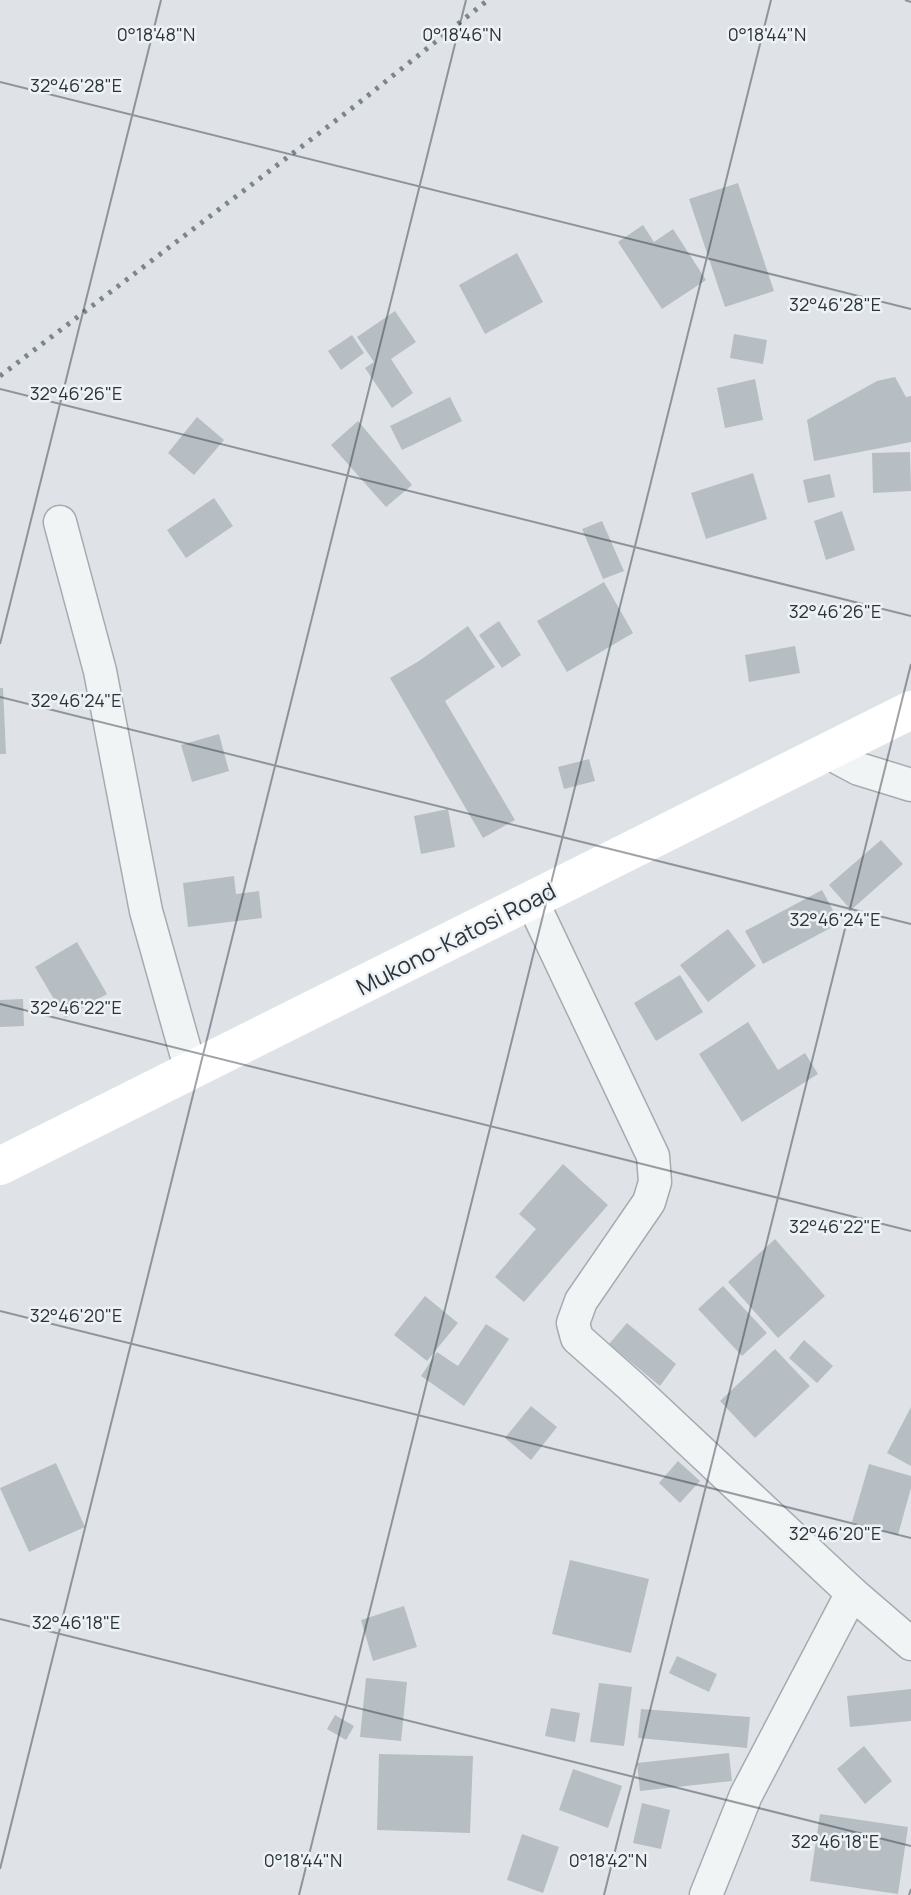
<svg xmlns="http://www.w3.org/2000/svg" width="911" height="1895" viewBox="0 0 911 1895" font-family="Manrope,sans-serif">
	<rect width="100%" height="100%" fill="#dfe3e7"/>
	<g fill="#b7bec3">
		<path d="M738,183l36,108 -49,16 -36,-108z"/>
		<path d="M643,225l11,17 19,-13 33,51 -44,29 -44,-67z"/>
		<path d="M517,253l26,49 -58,32 -26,-49z"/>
		<path d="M395,311l21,31 -25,17 22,34 -21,15 -27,-40 9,-6 -17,-25z"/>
		<path d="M734,334l33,6 -4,24 -33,-6z"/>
		<path d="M352,335l12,18 -23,17 -13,-19z"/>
		<path d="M895,377l11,20 5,-1v46l-97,19 -7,-41 70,-39z"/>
		<path d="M755,379l8,41 -38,8 -8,-40z"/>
		<path d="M450,397l12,24 -60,29 -12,-24z"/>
		<path d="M197,417l27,23 -30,35 -26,-22z"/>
		<path d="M358,421l54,64 -26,22 -55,-62z"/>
		<path d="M910,452l1,39 -38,2 -1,-40z"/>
		<path d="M753,473l14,46 -61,20 -15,-46z"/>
		<path d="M830,474l5,23 -27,6 -5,-23z"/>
		<path d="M214,498l19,28 -47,32 -19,-28z"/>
		<path d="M842,511l13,39 -29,10 -12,-39z"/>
		<path d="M602,521l22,50 -21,8 -21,-50z"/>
		<path d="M604,582l29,51 -66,39 -30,-51z"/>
		<path d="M499,621l22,34 -19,13 -23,-33z"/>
		<path d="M468,626l27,41 -50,34 70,119 -32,18 -93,-160 29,-17z"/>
		<path d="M795,646l5,27 -51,9 -4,-27z"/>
		<path d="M0,688h3l3,66h-6z"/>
		<path d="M219,734l10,37 -37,11 -11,-37z"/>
		<path d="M589,759l6,22 -31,8 -6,-22z"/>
		<path d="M448,809l7,38 -34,7 -7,-38z"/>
		<path d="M881,840l22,24 -52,46 -22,-25z"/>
		<path d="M234,876l2,18 23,-3 3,27 -74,9 -5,-44z"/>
		<path d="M822,890l18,33 -77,41 -18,-33z"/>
		<path d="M728,929l28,37 -48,36 -28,-37z"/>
		<path d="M77,942l30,52 -42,24 -30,-51z"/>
		<path d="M680,975l23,37 -47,29 -22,-38z"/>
		<path d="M23,999l1,27 -24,1v-27z"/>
		<path d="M748,1022l30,48 27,-17 13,21 -76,48 -43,-68z"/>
		<path d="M563,1164l45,41 -84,97 -29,-25 41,-48 -17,-15z"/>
		<path d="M775,1239l50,57 -47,42 -50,-56z"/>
		<path d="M723,1286l44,47 -25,23 -44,-47z"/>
		<path d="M425,1296l33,27 -31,38 -33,-26z"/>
		<path d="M627,1323l49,41 -16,22 -51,-42z"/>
		<path d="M486,1324l23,15 -45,67 -43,-30 16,-24 21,14z"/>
		<path d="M804,1340l29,26 -16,17 -28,-25z"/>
		<path d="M775,1349l35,37 -55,52 -35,-37z"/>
		<path d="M531,1406l26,21 -26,33 -26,-22z"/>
		<path d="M911,1407v59l-24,-13z"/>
		<path d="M678,1461l22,20 -20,22 -21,-20z"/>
		<path d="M56,1463l29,64 -56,25 -29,-64z"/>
		<path d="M869,1464l42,12v12l-13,47 -46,-13z"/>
		<path d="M570,1560l79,19 -18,74 -79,-19z"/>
		<path d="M404,1606l13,41 -44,14 -12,-41z"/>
		<path d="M677,1656l40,18 -8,18 -40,-19z"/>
		<path d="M366,1678l41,4 -6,59 -41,-4z"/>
		<path d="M599,1683l33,4 -8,59 -34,-4z"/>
		<path d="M911,1689v32l-61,6 -3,-31z"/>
		<path d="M551,1708l29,5 -5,29 -30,-6z"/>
		<path d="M641,1709l109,8 -3,31 -109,-10z"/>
		<path d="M335,1715l19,11 -8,14 -19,-11z"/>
		<path d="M864,1746l28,35 -27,23 -28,-35z"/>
		<path d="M729,1753l3,28 -92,10 -3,-28z"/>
		<path d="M379,1754l94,2 -3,77 -93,-3z"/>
		<path d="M573,1769l49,17 -14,42 -49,-18z"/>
		<path d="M642,1803l28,7 -9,39 -28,-6z"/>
		<path d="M820,1814l88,13 -10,67 -88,-13z"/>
		<path d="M522,1834l37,13 -16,46 -36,-13z"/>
	</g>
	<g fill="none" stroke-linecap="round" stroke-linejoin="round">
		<defs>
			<g id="street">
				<path d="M60,522l40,149 46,240 45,160"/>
				<path d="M827,752l32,17 52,16"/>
				<path d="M532,901l121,255 2,26 -6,20 -68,99 -8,22 4,15 54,48 221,207 -106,202 -40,100"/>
				<path d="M852,1593l59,51"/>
			</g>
		</defs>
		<use href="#street" stroke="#a5abb0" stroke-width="35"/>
		<use href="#street" stroke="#f1f4f5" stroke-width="32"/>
		<path stroke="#fff" stroke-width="38" d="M0,1166l911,-456"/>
		<path stroke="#7b858e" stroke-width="5" stroke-dasharray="3.5 7" stroke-linecap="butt" d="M0,376l351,-267 137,-109"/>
	</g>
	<path fill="none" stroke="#2a343c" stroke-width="2" stroke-opacity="0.45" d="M905,0l6,2M0,82l911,227M0,389l911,227M0,644l161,-644M0,697l911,227M0,1004l911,227M0,1311l911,227M0,1619l911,227M0,1869l466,-1869M299,1895l472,-1895M604,1895l307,-1231M909,1895l2,-6"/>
	<g text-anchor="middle" stroke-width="5" stroke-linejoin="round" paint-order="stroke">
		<g font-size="23" fill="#2a343c" stroke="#eef2f4">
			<text transform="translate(456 939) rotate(-27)" y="8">Mukono-Katosi Road</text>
		</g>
	</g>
	<g font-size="18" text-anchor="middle" fill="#2a343c" stroke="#eef2f4" stroke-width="5" stroke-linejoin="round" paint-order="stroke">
		<text x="156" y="41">0°18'48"N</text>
		<text x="462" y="41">0°18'46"N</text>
		<text x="767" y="41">0°18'44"N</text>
		<text x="76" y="92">32°46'28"E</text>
		<text x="835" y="311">32°46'28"E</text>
		<text x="76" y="400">32°46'26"E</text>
		<text x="835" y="618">32°46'26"E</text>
		<text x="76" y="707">32°46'24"E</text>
		<text x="835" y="926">32°46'24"E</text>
		<text x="76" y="1014">32°46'22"E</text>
		<text x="835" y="1233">32°46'22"E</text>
		<text x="76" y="1322">32°46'20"E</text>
		<text x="835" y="1540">32°46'20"E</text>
		<text x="76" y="1629">32°46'18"E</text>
		<text x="835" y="1848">32°46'18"E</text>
		<text x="303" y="1867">0°18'44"N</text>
		<text x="608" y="1867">0°18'42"N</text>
	</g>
</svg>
